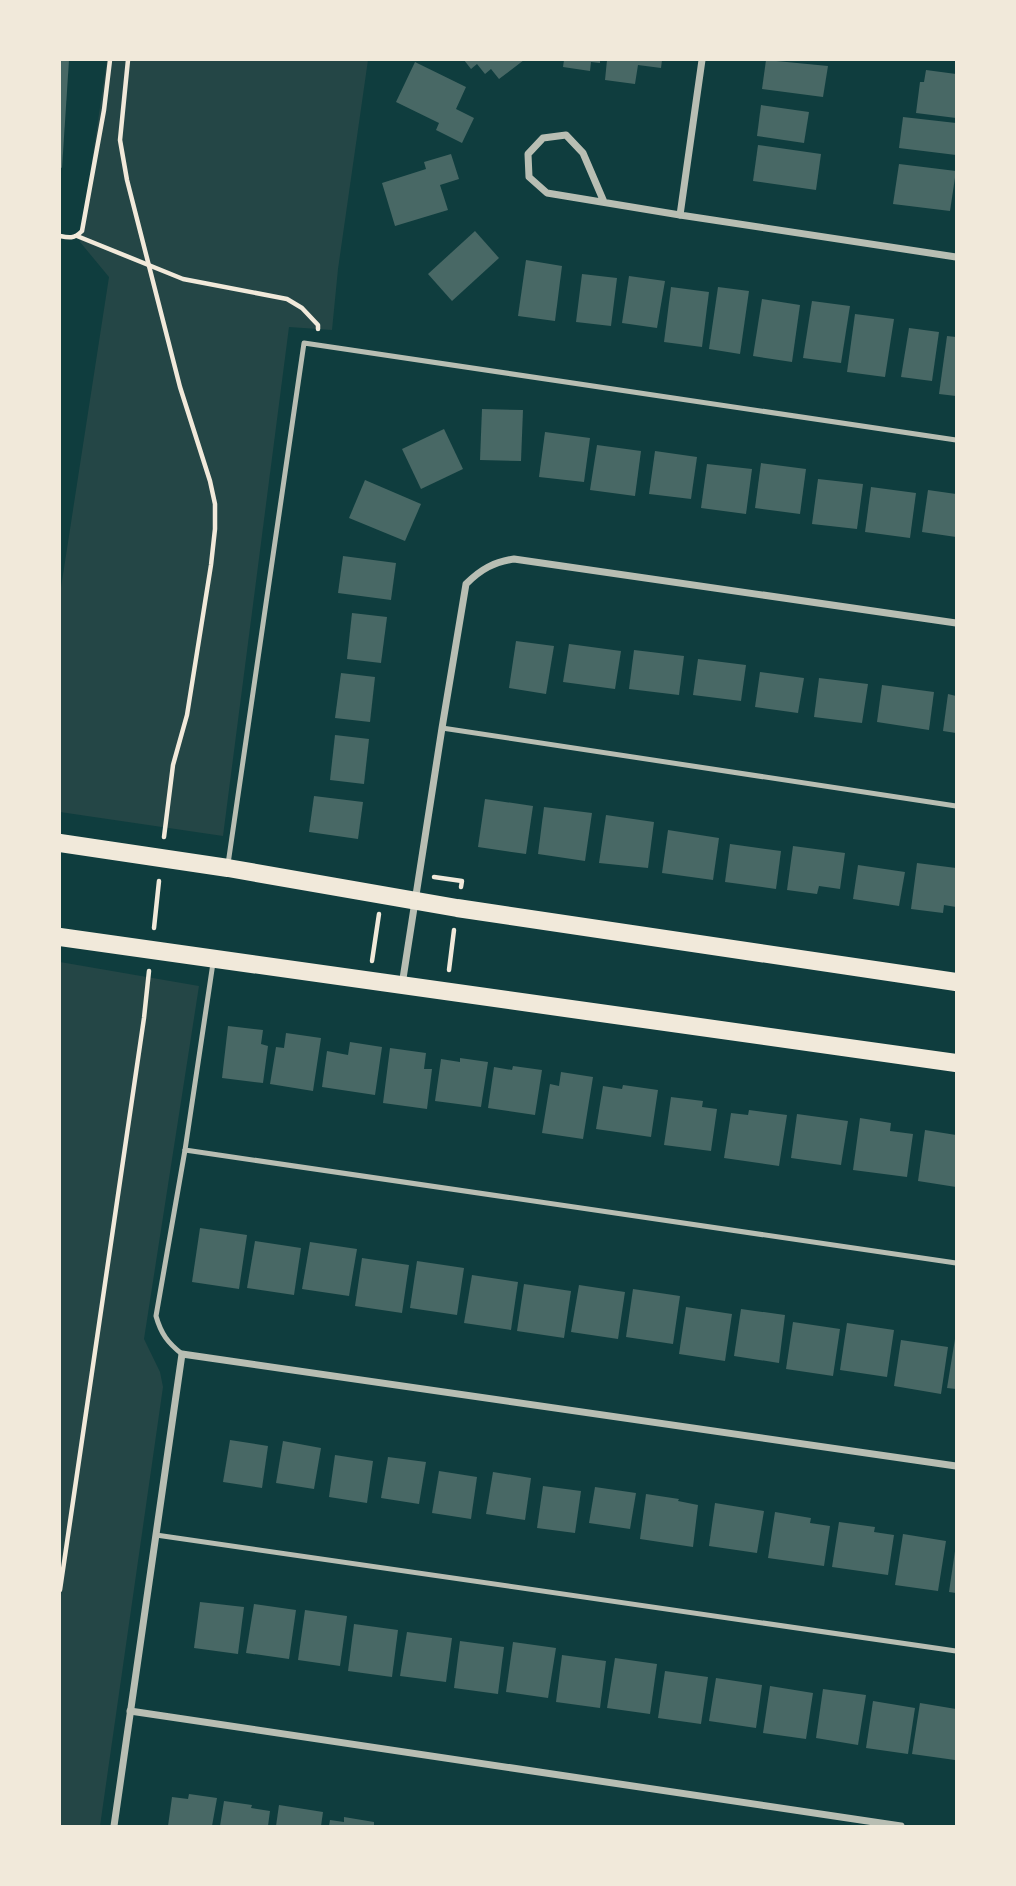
<svg xmlns="http://www.w3.org/2000/svg" width="1016" height="1886" viewBox="0 0 1016 1886" font-family="'Space Grotesk',sans-serif">
	<rect width="100%" height="100%" fill="#0f3d3e"/>
	<g fill="#244646">
		<path d="M107,60h261l-30,209 -6,61 -43,-3 -66,509 -163,-24v-218l49,-317 -29,-35z"/>
		<path d="M60,962l139,24 -55,353 16,33 3,15 -63,439h-40z"/>
	</g>
	<g fill="#486865">
		<path d="M60,60h9l-7,108 -2,-1z"/>
		<path d="M464,60h60l-25,19 -8,-10 -6,5 -8,-10 -6,5z"/>
		<path d="M564,60h36v3l-9,-1 -1,9 -27,-4z"/>
		<path d="M607,60h55l-1,8 -23,-3 -3,19 -30,-4z"/>
		<path d="M766,60l62,6 -5,31 -61,-8z"/>
		<path d="M415,62l51,25 -10,22 18,9 -12,25 -26,-13 3,-7 -43,-21z"/>
		<path d="M926,70l30,4v44l-40,-5 4,-31h4z"/>
		<path d="M761,105l48,7 -5,31 -47,-7z"/>
		<path d="M903,117l53,6v32l-57,-7z"/>
		<path d="M758,145l63,9 -5,36 -63,-9z"/>
		<path d="M451,154l8,25 -19,6 8,25 -53,16 -13,-43 44,-14 -2,-7z"/>
		<path d="M899,164l57,7 -6,40 -57,-7z"/>
		<path d="M475,231l24,27 -47,43 -24,-27z"/>
		<path d="M526,260l36,6 -7,55 -37,-5z"/>
		<path d="M582,274l35,4 -6,48 -35,-4z"/>
		<path d="M629,276l36,5 -8,47 -35,-5z"/>
		<path d="M671,287l38,5 -7,55 -38,-5z"/>
		<path d="M718,287l31,4 -9,63 -31,-5z"/>
		<path d="M762,299l38,6 -8,57 -39,-6z"/>
		<path d="M812,301l38,5 -9,57 -38,-5z"/>
		<path d="M855,314l39,5 -9,58 -38,-5z"/>
		<path d="M909,328l30,4 -7,49 -31,-4z"/>
		<path d="M947,336l9,1v59l-17,-2z"/>
		<path d="M482,409l41,1 -2,51 -41,-1z"/>
		<path d="M444,429l19,40 -42,20 -19,-40z"/>
		<path d="M545,432l45,6 -6,44 -45,-5z"/>
		<path d="M597,445l44,6 -6,45 -45,-6z"/>
		<path d="M655,451l42,6 -6,42 -42,-5z"/>
		<path d="M761,463l45,6 -6,45 -45,-6z"/>
		<path d="M707,464l45,5 -6,45 -45,-6z"/>
		<path d="M818,479l45,5 -6,45 -45,-5z"/>
		<path d="M365,480l56,24 -16,37 -56,-23z"/>
		<path d="M871,487l45,6 -6,45 -45,-6z"/>
		<path d="M928,490l28,4v43l-34,-5z"/>
		<path d="M343,556l53,7 -5,37 -53,-7z"/>
		<path d="M352,613l35,4 -6,46 -34,-4z"/>
		<path d="M516,641l38,5 -8,48 -37,-6z"/>
		<path d="M569,644l52,7 -6,38 -52,-7z"/>
		<path d="M634,650l50,6 -5,39 -50,-6z"/>
		<path d="M698,659l48,6 -5,36 -48,-6z"/>
		<path d="M760,672l44,6 -6,35 -43,-6z"/>
		<path d="M341,673l34,4 -5,45 -35,-4z"/>
		<path d="M819,678l49,6 -6,39 -48,-6z"/>
		<path d="M882,685l52,7 -5,38 -52,-8z"/>
		<path d="M948,694l8,2v37l-13,-2z"/>
		<path d="M335,735l34,4 -5,45 -34,-4z"/>
		<path d="M314,796l49,6 -5,37 -49,-7z"/>
		<path d="M485,799l48,7 -7,48 -48,-7z"/>
		<path d="M544,807l48,6 -7,48 -47,-7z"/>
		<path d="M606,815l48,7 -6,46 -49,-5z"/>
		<path d="M668,830l51,8 -6,42 -51,-7z"/>
		<path d="M730,844l51,7 -5,38 -51,-7z"/>
		<path d="M793,846l52,7 -5,36 -21,-3 -2,8 -30,-4z"/>
		<path d="M917,863l39,5v39l-12,-2 -1,8 -32,-4z"/>
		<path d="M858,865l47,7 -6,34 -46,-7z"/>
		<path d="M228,1026l35,4 -2,14 7,2 -5,37 -41,-5z"/>
		<path d="M286,1033l35,5 -8,53 -43,-7 6,-37 8,1z"/>
		<path d="M350,1042l32,5 -7,48 -53,-8 5,-36 21,4z"/>
		<path d="M390,1048l36,5 -2,16h8l-5,40 -44,-6z"/>
		<path d="M460,1058l28,4 -7,45 -46,-6 6,-42 19,3z"/>
		<path d="M513,1066l29,4 -7,45 -47,-7 6,-41 18,3z"/>
		<path d="M561,1072l32,5 -10,62 -41,-6 8,-49 9,2z"/>
		<path d="M623,1085l35,5 -7,47 -55,-8 7,-43 19,3z"/>
		<path d="M671,1097l32,4 -1,6 15,2 -6,42 -47,-6z"/>
		<path d="M749,1110l38,5 -8,51 -55,-8 7,-45 17,2z"/>
		<path d="M797,1114l51,7 -7,44 -50,-7z"/>
		<path d="M860,1118l31,5 -1,8 23,3 -6,43 -54,-7z"/>
		<path d="M925,1130l31,5v52l-38,-6z"/>
		<path d="M200,1228l47,7 -8,54 -47,-7z"/>
		<path d="M255,1241l46,7 -7,47 -47,-7z"/>
		<path d="M310,1242l47,7 -8,47 -47,-7z"/>
		<path d="M362,1258l47,7 -7,48 -47,-7z"/>
		<path d="M417,1261l47,7 -7,47 -47,-7z"/>
		<path d="M472,1275l46,7 -7,48 -47,-7z"/>
		<path d="M524,1284l47,7 -7,47 -47,-7z"/>
		<path d="M579,1285l46,7 -7,47 -47,-7z"/>
		<path d="M633,1289l47,7 -7,48 -47,-7z"/>
		<path d="M686,1307l46,7 -7,47 -46,-7z"/>
		<path d="M741,1309l44,6 -6,48 -45,-7z"/>
		<path d="M793,1322l47,7 -7,47 -47,-7z"/>
		<path d="M847,1323l47,7 -7,47 -47,-7z"/>
		<path d="M955,1339h1v50l-9,-1z"/>
		<path d="M901,1340l47,7 -7,47 -47,-8z"/>
		<path d="M230,1440l38,6 -6,42 -39,-6z"/>
		<path d="M283,1441l38,7 -7,41 -38,-6z"/>
		<path d="M335,1455l38,6 -6,42 -38,-6z"/>
		<path d="M388,1457l38,5 -7,42 -38,-6z"/>
		<path d="M439,1471l38,6 -6,42 -39,-6z"/>
		<path d="M493,1472l38,6 -6,42 -39,-6z"/>
		<path d="M543,1486l38,5 -6,42 -38,-5z"/>
		<path d="M595,1487l41,6 -6,36 -41,-6z"/>
		<path d="M646,1494l33,5 -1,2 20,4 -5,42 -53,-8z"/>
		<path d="M715,1503l49,8 -7,42 -48,-7z"/>
		<path d="M775,1512l36,6 -1,5 20,3 -6,40 -56,-8z"/>
		<path d="M839,1522l36,5 -1,5 20,3 -6,40 -56,-8z"/>
		<path d="M903,1534l43,7 -8,50 -43,-6z"/>
		<path d="M955,1551h1v42l-7,-1z"/>
		<path d="M200,1602l44,5 -6,47 -44,-6z"/>
		<path d="M254,1604l42,6 -7,49 -43,-6z"/>
		<path d="M305,1610l42,6 -7,50 -42,-6z"/>
		<path d="M354,1624l44,6 -6,47 -44,-6z"/>
		<path d="M407,1632l45,6 -6,44 -46,-6z"/>
		<path d="M460,1641l44,6 -6,47 -44,-6z"/>
		<path d="M513,1642l43,6 -8,50 -42,-6z"/>
		<path d="M562,1655l44,6 -6,47 -44,-6z"/>
		<path d="M615,1658l42,6 -7,50 -43,-6z"/>
		<path d="M665,1671l43,6 -7,47 -43,-6z"/>
		<path d="M716,1678l46,7 -6,43 -47,-7z"/>
		<path d="M770,1686l43,7 -7,46 -43,-6z"/>
		<path d="M823,1689l43,6 -8,50 -42,-7z"/>
		<path d="M873,1701l42,7 -7,46 -42,-6z"/>
		<path d="M920,1703l36,6 -1,51 -43,-6z"/>
		<path d="M189,1794l28,4 -5,28h-44l4,-29 16,2z"/>
		<path d="M224,1801l28,4 -1,3 19,3 -2,15h-48z"/>
		<path d="M279,1805l44,7 -2,14h-45z"/>
		<path d="M344,1817l30,5v4h-45l1,-6 14,2z"/>
	</g>
	<g fill="none" stroke-linecap="round" stroke-linejoin="round">
		<g stroke="#f1e9da" stroke-width="4.5">
			<path d="M128,60l-8,80 7,40 53,207 30,94 5,23v25l-4,36 -24,150 -14,50 -9,72"/>
			<path d="M60,236c9,2 14,3 22,-5l22,-121 6,-50"/>
			<path d="M77,236l106,43 104,20 15,9 16,17v4"/>
			<path d="M434,877l28,4 -1,6"/>
			<path d="M154,928l5,-47"/>
			<path d="M372,961l7,-47"/>
			<path d="M449,970l5,-40"/>
			<path d="M60,1590l84,-572 5,-47"/>
		</g>
		<g stroke="#b8beb3" stroke-width="5">
			<path d="M442,728l514,78"/>
			<path d="M228,864l76,-521 652,97"/>
			<path d="M185,1150l771,113"/>
			<path d="M182,1354c-14,-11 -21,-20 -26,-38l29,-166 28,-187"/>
			<path d="M156,1535l800,116"/>
		</g>
		<g stroke="#b8beb3" stroke-width="7">
			<path d="M702,60l-22,155 276,42"/>
			<path d="M604,202l-21,-49 -17,-18 -23,3 -15,16 1,23 18,16 133,22"/>
			<path d="M402,985l40,-257 24,-144c15,-15 28,-22 48,-25l442,64"/>
			<path d="M130,1711l771,115"/>
			<path d="M114,1826l68,-472 774,112"/>
		</g>
		<g stroke="#f1e9da" stroke-width="18">
			<path d="M60,843l168,25 229,40 499,74"/>
			<path d="M60,937l896,126"/>
		</g>
	</g>
	<rect width="1016" height="1886" fill="none" stroke="#f1e9da" stroke-width="122"/>
</svg>
